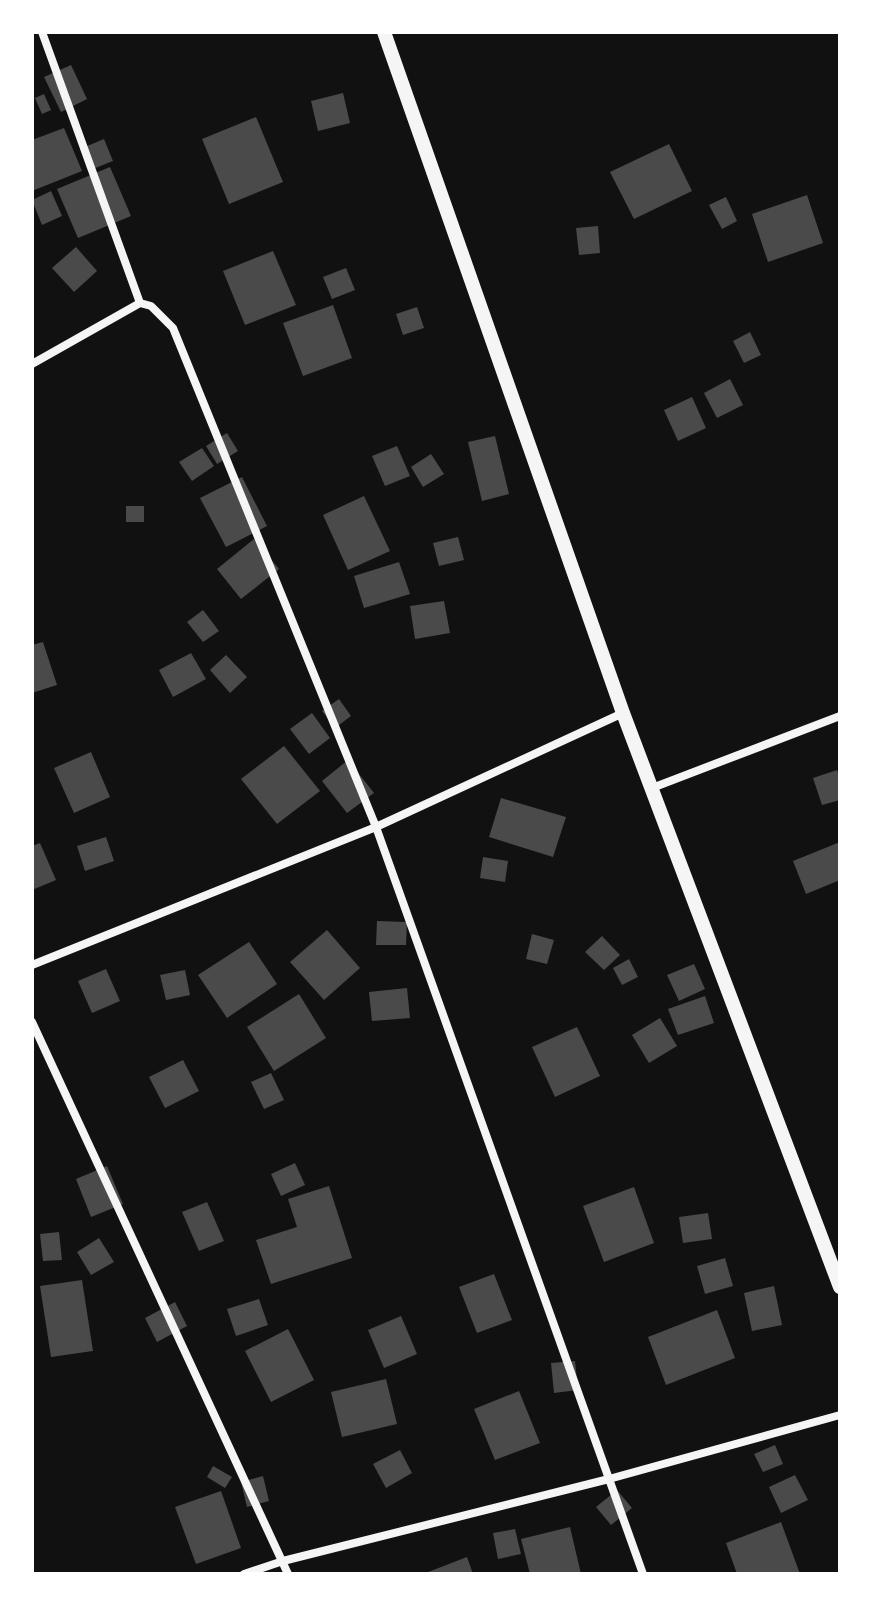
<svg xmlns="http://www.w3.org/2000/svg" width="872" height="1606" viewBox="0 0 872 1606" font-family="'Noto Sans',sans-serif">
	<rect width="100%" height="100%" fill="#111"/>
	<g fill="#4a4a4a">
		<path d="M71,65l16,34 -26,13 -17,-35z"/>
		<path d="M343,93l7,30 -32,8 -7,-30z"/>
		<path d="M44,94l7,16 -9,4 -7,-16z"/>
		<path d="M256,117l27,65 -54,22 -27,-65z"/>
		<path d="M64,128l18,43 -50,20v-51z"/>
		<path d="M104,139l9,22 -25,10 -8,-22z"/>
		<path d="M669,144l23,47 -58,28 -24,-47z"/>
		<path d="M110,167l21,49 -53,22 -21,-49z"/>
		<path d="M51,191l11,25 -20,9 -10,-25z"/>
		<path d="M807,195l16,48 -55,19 -16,-48z"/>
		<path d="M726,197l11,24 -15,8 -13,-24z"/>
		<path d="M598,226l2,27 -21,2 -3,-27z"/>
		<path d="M76,247l21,24 -23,21 -22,-24z"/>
		<path d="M273,251l23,54 -51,20 -22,-54z"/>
		<path d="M346,268l9,22 -23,9 -9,-22z"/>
		<path d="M333,305l19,53 -49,18 -20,-53z"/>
		<path d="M417,307l7,21 -21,7 -7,-21z"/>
		<path d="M750,332l11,23 -17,8 -11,-22z"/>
		<path d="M730,379l13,26 -26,13 -13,-25z"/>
		<path d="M692,397l14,31 -28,13 -14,-31z"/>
		<path d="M227,433l11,18 -21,13 -11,-18z"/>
		<path d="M495,436l14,58 -27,7 -14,-59z"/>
		<path d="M397,446l13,30 -25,10 -13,-30z"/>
		<path d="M202,448l12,18 -22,15 -13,-19z"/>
		<path d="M431,454l13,20 -21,13 -12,-20z"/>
		<path d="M242,477l25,49 -41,21 -26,-49z"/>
		<path d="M364,496l26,55 -42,19 -25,-55z"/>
		<rect x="126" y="506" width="18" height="16"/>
		<path d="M458,537l6,23 -25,6 -6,-23z"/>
		<path d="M254,539l25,30 -38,30 -24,-30z"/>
		<path d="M399,562l11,32 -46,14 -10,-32z"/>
		<path d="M444,601l6,32 -35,6 -5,-33z"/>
		<path d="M203,610l16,21 -16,11 -16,-20z"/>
		<path d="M43,642l14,43 -25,8v-48z"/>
		<path d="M191,653l15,26 -33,18 -14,-27z"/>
		<path d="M226,655l21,22 -17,16 -20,-23z"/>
		<path d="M339,699l12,17 -16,12 -13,-17z"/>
		<path d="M312,713l18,25 -21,16 -19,-25z"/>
		<path d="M284,746l36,45 -43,33 -36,-45z"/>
		<path d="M91,752l19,45 -36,16 -20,-45z"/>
		<path d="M348,760l26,33 -27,20 -25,-32z"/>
		<path d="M837,770l3,9v21l-18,5 -9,-27z"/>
		<path d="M501,798l65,19 -13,40 -64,-20z"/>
		<path d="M106,837l8,24 -29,10 -8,-25z"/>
		<path d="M840,842v38l-34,14 -13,-33z"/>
		<path d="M40,843l16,37 -24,10v-44z"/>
		<path d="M483,857l25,4 -3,21 -25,-4z"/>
		<path d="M377,921l30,1 -1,23h-30z"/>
		<path d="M327,930l33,38 -36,32 -34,-38z"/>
		<path d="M532,934l22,6 -7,24 -21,-5z"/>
		<path d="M602,936l18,19 -16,15 -19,-18z"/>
		<path d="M249,942l28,42 -50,34 -29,-43z"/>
		<path d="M629,959l9,18 -16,8 -9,-17z"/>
		<path d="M694,964l11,25 -26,12 -12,-26z"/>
		<path d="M106,969l14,32 -28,12 -14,-32z"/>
		<path d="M185,970l5,25 -24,5 -6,-25z"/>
		<path d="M407,988l3,30 -38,3 -3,-29z"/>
		<path d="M299,994l27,44 -52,33 -27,-44z"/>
		<path d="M705,996l9,27 -36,12 -10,-26z"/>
		<path d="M660,1018l17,28 -28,17 -17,-28z"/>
		<path d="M577,1027l23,49 -45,21 -23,-50z"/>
		<path d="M183,1060l16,31 -34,17 -16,-31z"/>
		<path d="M271,1073l13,27 -20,9 -13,-27z"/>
		<path d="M295,1163l10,22 -24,11 -10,-22z"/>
		<path d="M107,1166l16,38 -32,13 -15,-38z"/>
		<path d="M329,1186l23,72 -81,26 -15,-44 41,-13 -9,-28z"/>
		<path d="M634,1187l20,56 -50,19 -21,-56z"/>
		<path d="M207,1202l17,39 -25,10 -17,-39z"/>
		<path d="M708,1213l4,26 -29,4 -4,-26z"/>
		<path d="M59,1232l3,28 -19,1 -3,-27z"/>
		<path d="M99,1238l15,24 -23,13 -14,-23z"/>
		<path d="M725,1258l8,28 -28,8 -8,-28z"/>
		<path d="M494,1274l18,46 -35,13 -18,-46z"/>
		<path d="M82,1280l11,71 -42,6 -11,-71z"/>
		<path d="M774,1286l8,39 -30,6 -8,-38z"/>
		<path d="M259,1299l9,26 -32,11 -9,-27z"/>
		<path d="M175,1302l12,24 -30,16 -12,-24z"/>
		<path d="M717,1310l18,48 -69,27 -18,-48z"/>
		<path d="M401,1316l16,38 -33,14 -16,-38z"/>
		<path d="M288,1329l26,51 -43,22 -26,-51z"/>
		<path d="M575,1361l3,29 -24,3 -3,-30z"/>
		<path d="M386,1379l11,45 -55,13 -11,-45z"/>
		<path d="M519,1391l21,52 -45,17 -21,-51z"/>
		<path d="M775,1445l8,19 -20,8 -9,-18z"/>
		<path d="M400,1450l12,23 -26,15 -13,-24z"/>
		<path d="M213,1466l19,11 -7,11 -18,-11z"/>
		<path d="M795,1475l13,25 -27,13 -12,-26z"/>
		<path d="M263,1476l6,25 -22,6 -6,-25z"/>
		<path d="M617,1490l15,18 -21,17 -15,-18z"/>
		<path d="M221,1491l20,57 -45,16 -21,-57z"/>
		<path d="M781,1522l19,52h-63l-11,-31z"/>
		<path d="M570,1527l11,47h-51l-9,-35z"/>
		<path d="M515,1529l6,25 -23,5 -5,-26z"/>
		<path d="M467,1557l6,17h-50z"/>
	</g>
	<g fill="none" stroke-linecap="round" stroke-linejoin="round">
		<g stroke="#f5f5f5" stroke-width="8">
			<path d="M42,32l98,271"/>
			<path d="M32,364l108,-61 11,3 22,22 203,499 267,747"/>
			<path d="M652,788l188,-72"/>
			<path d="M32,965l344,-138 247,-114"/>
			<path d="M32,1022l256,552"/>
			<path d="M244,1574l39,-13 326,-82 231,-64"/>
		</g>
		<path stroke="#f5f5f5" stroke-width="14" d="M384,32l239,681 217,574"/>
	</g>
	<rect width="872" height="1606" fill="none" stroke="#ffffff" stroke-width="68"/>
</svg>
